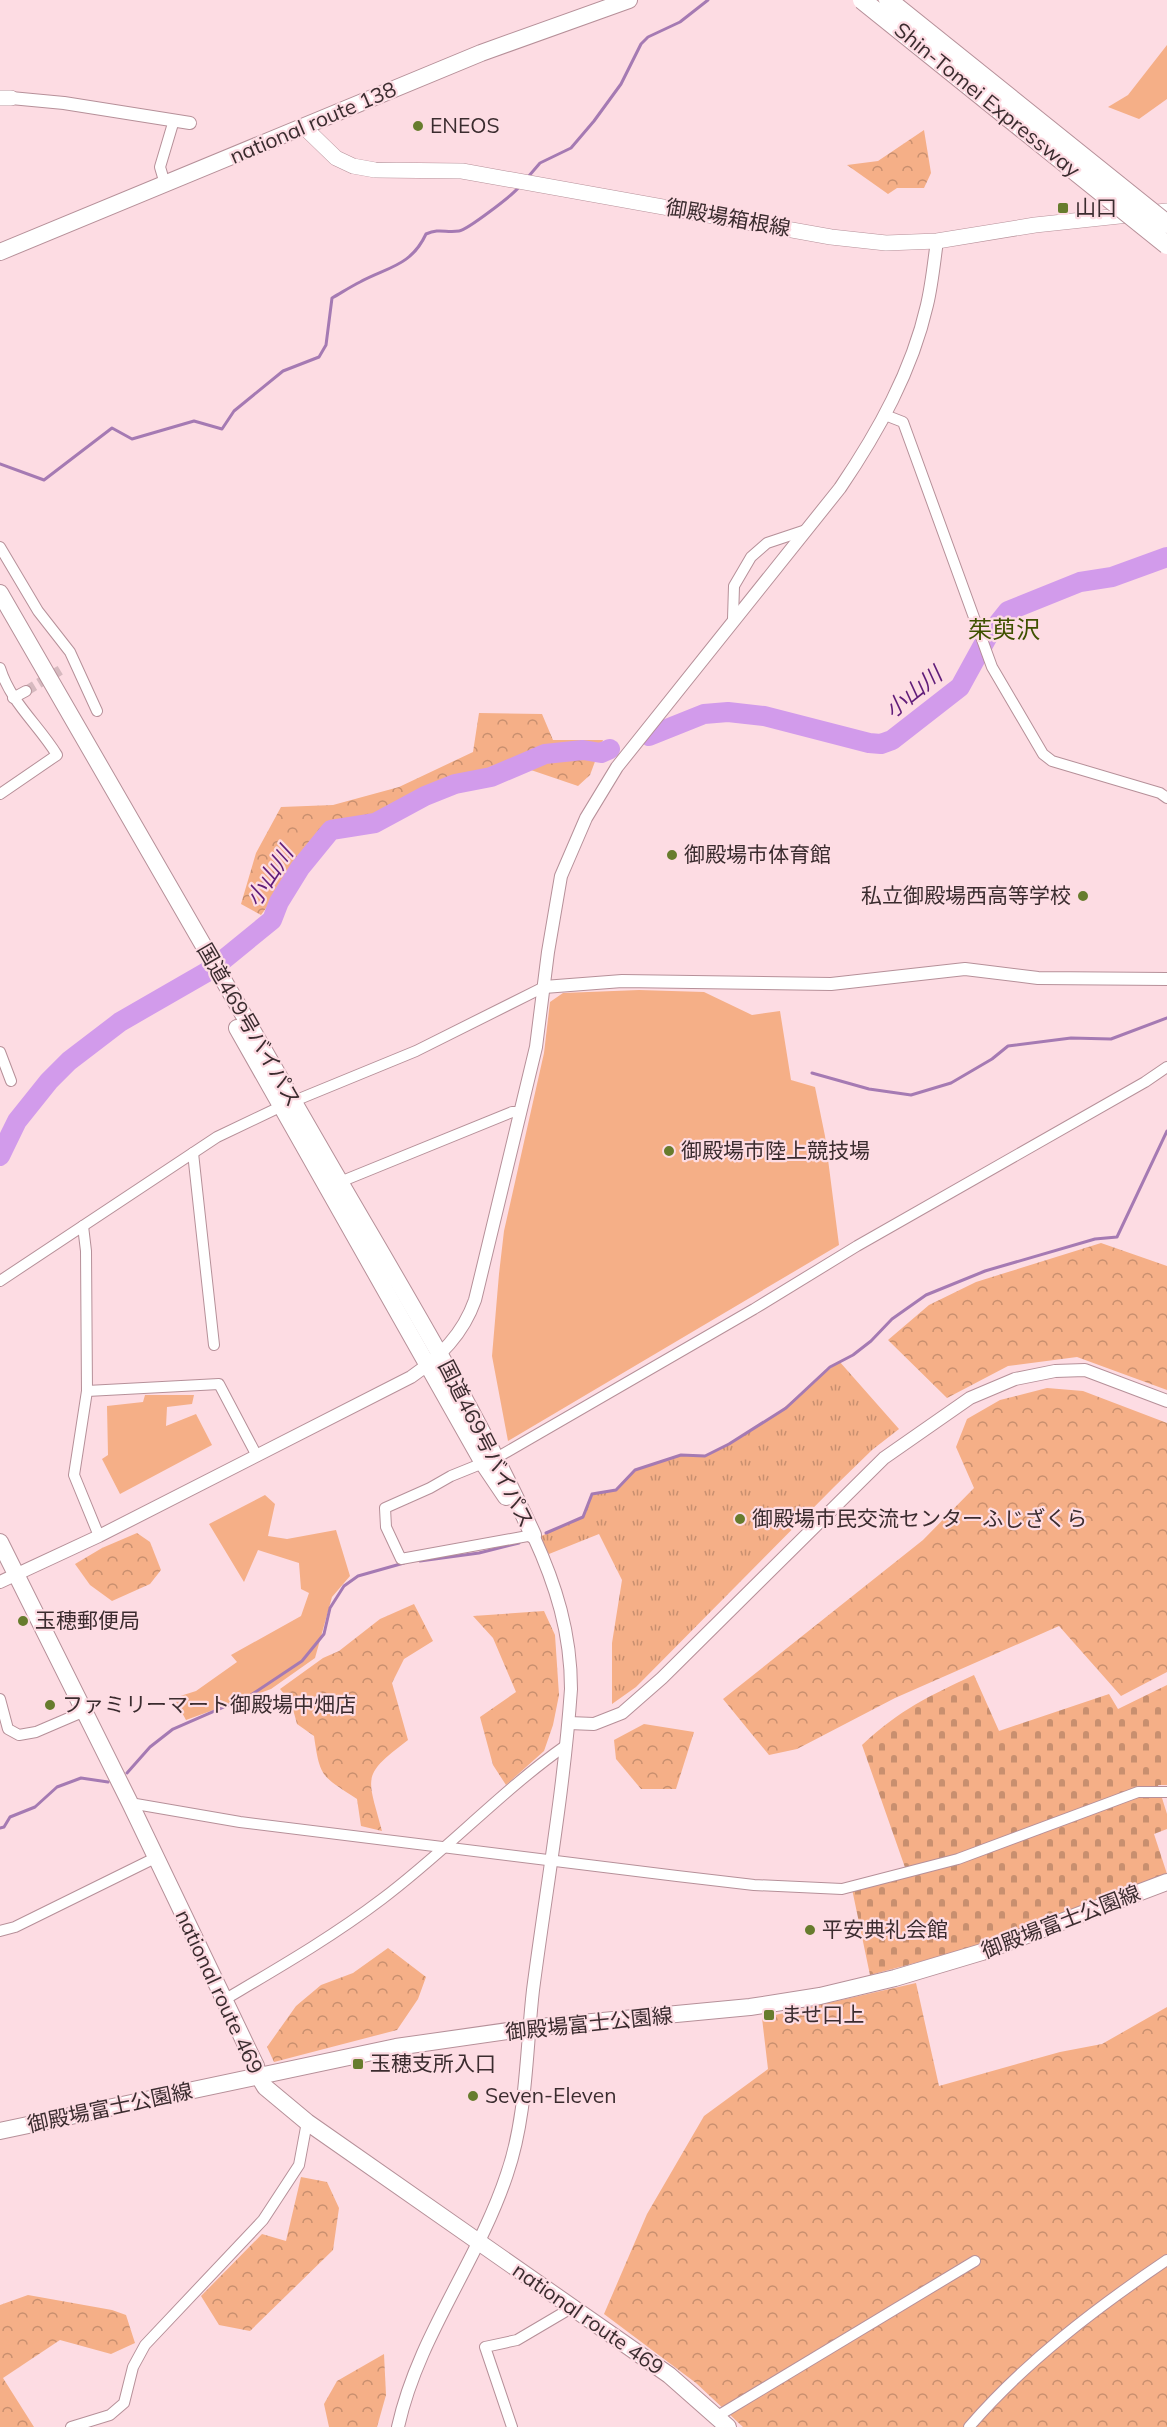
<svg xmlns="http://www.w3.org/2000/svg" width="1167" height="2427" viewBox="0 0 1167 2427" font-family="Mulish,'Noto Sans JP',sans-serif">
	<defs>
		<pattern id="forest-crowns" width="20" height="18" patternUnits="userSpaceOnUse" patternTransform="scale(1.5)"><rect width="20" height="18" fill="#f5af87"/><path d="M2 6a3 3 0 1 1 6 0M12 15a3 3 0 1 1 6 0" fill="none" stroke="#c88f6f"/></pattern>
		<pattern id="cemetery-stones" width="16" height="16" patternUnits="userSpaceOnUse" patternTransform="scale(1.5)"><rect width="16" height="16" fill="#f5af87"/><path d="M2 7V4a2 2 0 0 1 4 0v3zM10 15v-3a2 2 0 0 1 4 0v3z" fill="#c88f6f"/></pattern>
		<pattern id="park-tufts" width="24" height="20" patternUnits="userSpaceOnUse" patternTransform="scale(1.5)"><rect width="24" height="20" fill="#f5af87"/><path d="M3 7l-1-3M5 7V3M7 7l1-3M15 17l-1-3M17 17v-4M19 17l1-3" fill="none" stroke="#c88f6f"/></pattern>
	</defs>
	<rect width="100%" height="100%" fill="#fddce3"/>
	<g fill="#f5af87">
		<path d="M1167,45v54l-28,20 -31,-12 20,-12z"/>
		<path d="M639,990l65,2 48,23 28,-4 11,69 24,7 10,49 14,109 -331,196 -16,-85 7,-82 5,-43 40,-178 6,-51 13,-9z"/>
		<path d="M145,1395h49l-2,9 -25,3 -1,19 30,-12 16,31 -92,49 -18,-35 6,-4 -1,-49 36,-4z"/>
		<path d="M265,1495l10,9 -7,32 19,3 49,-9 14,46 -18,21 -17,61 -44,31 -85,31 -12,-22 22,-7 41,-29 -6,-7 70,-39 8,-23 -8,-4 -2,-26 -41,-13 -14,32 -35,-58z"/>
	</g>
	<g fill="url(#forest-crowns)">
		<path d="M924,130l7,43 -7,15h-27l-9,6 -41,-29 31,-4z"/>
		<path d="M479,713l63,1 11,26h50l-13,35 -12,11 -53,-18 -49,20 -154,44 -61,83 -20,-11 15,-51 25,-46 52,-2 66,-18 74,-35z"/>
		<path d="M1101,1243l66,23v124l-90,-33 -69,9 -61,32 -59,-58 41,-35 47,-23z"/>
		<path d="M1047,1388l36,3 84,32v249l-46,24 -62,-70 -164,72 -98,51 -28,6 -46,-56 200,-159 51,-52 -18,-41 11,-28 33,-19z"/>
		<path d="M137,1533l13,9 11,28 -11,14 -38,17 -22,-16 -15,-21 27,-16z"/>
		<path d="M414,1604l19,37 -29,18 -12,24 16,57c-47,36 -41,35 -26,91l-21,-5 -4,-27c-35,-23 -37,-21 -43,-63l-17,-12 -6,-22 -11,-13 43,-31 16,-7 41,-32z"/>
		<path d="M544,1611l11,24 4,60 -6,30 -9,26 -38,34 -13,-20 -13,-48 36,-25 -23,-54 -20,-22z"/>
		<path d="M644,1724l50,8 -18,57h-35l-25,-30 -2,-19z"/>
		<path d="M388,1948l38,29 -8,22 -21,31 -123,32 -7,-15 29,-41 25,-21 32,-12z"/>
		<path d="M916,1983l23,103 121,-34 42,-8 65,-37v420h-424l-47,-44 -92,-69 43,-100 57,-98 64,-47 -6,-51z"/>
		<path d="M301,2177l26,5 12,26 -6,42 -83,81 -31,-6 -18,-29 61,-62 24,7z"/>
		<path d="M28,2295l84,15 14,5 9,28 -24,11 -51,-14 -57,38 31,49h-34v-122z"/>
		<path d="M384,2354l2,41 -9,32h-48l-5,-23 13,-23z"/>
	</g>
	<path fill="url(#cemetery-stones)" d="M974,1675l25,56 110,-37 9,15 49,-24v100h-9l9,29v15l-13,5 13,40 -200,75 -97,26 -18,-86 56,-13 -46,-131c39,-36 65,-48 112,-70z"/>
	<path fill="url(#park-tufts)" d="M839,1361l60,68 -27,21 -38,37 -198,200 -24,17v-61l10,-63 -23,-46 -50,20 -10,-17 44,-20 9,-23 24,-4 19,-20 46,-15 24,1 24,-12 44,-27z"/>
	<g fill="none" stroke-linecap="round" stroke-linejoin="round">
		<g stroke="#a57ab3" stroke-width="3">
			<path d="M528,177l12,-14 31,-15 23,-27 27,-37 20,-40 7,-7 32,-15 28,-22"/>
			<path d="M0,464l44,16 68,-52 20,11 62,-18 28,8 12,-18 49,-40 36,-14 7,-12 6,-47c9,-5 18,-11 28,-16 28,-15 51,-16 66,-48 14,-6 19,-1 33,-3 8,-1 54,-36 61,-45"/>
			<path d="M812,1073l57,16 42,6 40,-12 41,-24 16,-13 63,-8 40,1 56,-21"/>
			<path d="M546,1533l37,-16 9,-23 24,-4 19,-20 46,-15 24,1 24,-12 57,-36 44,-41 23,-12 18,-14 21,-22 34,-24 59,-24 110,-32 22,-2 50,-106"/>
			<path d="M420,1561l59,-8 40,-10"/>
			<path d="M127,1773l23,-26 23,-18 78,-34 51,-34 22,-27 6,-26 14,-22 14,-10 46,-13"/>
			<path d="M0,1828l4,-1 6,-10 25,-10 22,-20 24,-9 27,4"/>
		</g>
		<g stroke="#d29beb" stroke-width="20">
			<path d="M649,736l55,-22 24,-2 36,4 105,27 12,1 11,-4 68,-53 28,-51 20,-25 72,-29 32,-5 55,-20"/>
			<path d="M0,1156l17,-35 32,-40 20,-20 51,-39 92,-53 60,-49 7,-18 21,-34 31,-38 44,-7 50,-27 30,-12 36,-7 54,-23 38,-4 18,3 9,-4"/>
		</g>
		<path stroke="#d6b9bf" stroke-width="10" stroke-dasharray="10 5" stroke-linecap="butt" d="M26,691l38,-23"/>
		<defs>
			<g id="minor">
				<path d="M165,184l-5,-17 14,-47"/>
				<path d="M885,415l18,7 89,245 51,87 9,7 108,32 7,5"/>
				<path d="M0,547l38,64 32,41 27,59"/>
				<path d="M733,619l1,-33 17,-29 16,-14 39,-13"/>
				<path d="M0,668c11,35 38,56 57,87l-57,39"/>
				<path d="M13,698l13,-7"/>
				<path d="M0,1052l11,29"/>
				<path d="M193,1153l21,192"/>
				<path d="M340,1182l172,-70h8"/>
				<path d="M83,1226l3,25 1,140 -13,84 25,61"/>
				<path d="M0,1281l217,-144 65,-31 134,-55 128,-64"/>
				<path d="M87,1391l132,-7 38,72"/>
				<path d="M533,1535l-132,24 -15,-32 -1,-19 45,-20 21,-12 47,-19 256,-148 103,-63 288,-164 22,-15"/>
				<path d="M0,1699l8,30 11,6 17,-3 49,-21"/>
				<path d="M130,1803l110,19 437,54 77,9 88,4 116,-30 180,-67h29"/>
				<path d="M0,1931l15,-4 140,-69"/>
				<path d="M224,2000c54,-32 108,-63 158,-101 64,-48 118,-107 183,-153"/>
				<path d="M716,2417l259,-156"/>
				<path d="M71,2427l39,-12 14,-12 9,-36 12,-22 118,-125 36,-55 8,-43"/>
				<path d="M512,2427l-27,-80 32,-7 56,-33"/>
				<path d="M969,2427c56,-65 127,-119 198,-167"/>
			</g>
			<g id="tertiary">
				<path d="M11,98l53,5 126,20"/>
				<path d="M544,987l78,-6 209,3 134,-15 73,9 129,1"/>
				<path d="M0,1582l99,-46 312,-159c29,-20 52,-43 64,-77l61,-253 12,-95 13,-76 25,-58 31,-51 223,-279c38,-56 72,-117 87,-183 5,-21 7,-43 10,-64"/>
				<path d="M569,1723l25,1 28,-11 40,-35 222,-220 86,-60 45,-19 40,-8 30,-1 82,31"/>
				<path d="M398,2427c20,-91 80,-165 109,-253 20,-58 19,-123 26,-184 13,-100 31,-200 38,-301 0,-56 -15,-104 -38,-154"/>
			</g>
			<g id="secondary">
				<path d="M0,98h11"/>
				<path d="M304,127l32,31 17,8 22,4 87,1 369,66 55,6 51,-2 98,-16 132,-14"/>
			</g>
			<path id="primary" d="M0,2131l396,-84 133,-19 221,-21 70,-11 75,-18 87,-26 185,-70"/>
			<g id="trunk">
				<path d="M0,252l481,-199 148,-53"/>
				<path d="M0,593c109,190 220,380 329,570 71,123 145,243 204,372"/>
				<path d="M237,1028l246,435 23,34"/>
				<path d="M0,1542l130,261 126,263 3,11 6,10 42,35 362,253 59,52"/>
			</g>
		</defs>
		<use href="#minor" stroke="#b69099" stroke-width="12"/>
		<use href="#tertiary" stroke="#b69099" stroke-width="14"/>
		<use href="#secondary" stroke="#b69099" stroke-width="16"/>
		<use href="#primary" stroke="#b69099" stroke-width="18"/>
		<use href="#trunk" stroke="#b69099" stroke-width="18"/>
		<use href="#minor" stroke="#fff" stroke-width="10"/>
		<use href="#tertiary" stroke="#fff" stroke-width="12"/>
		<use href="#secondary" stroke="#fff" stroke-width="15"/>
		<use href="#primary" stroke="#fff" stroke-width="16"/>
		<use href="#trunk" stroke="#fff" stroke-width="16"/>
		<defs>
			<g id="motorway-bridge">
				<path d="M862,0l305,245"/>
				<path d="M888,0l279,224"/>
			</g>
		</defs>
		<use href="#motorway-bridge" stroke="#b69099" stroke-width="20" stroke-linecap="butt"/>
		<use href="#motorway-bridge" stroke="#fff" stroke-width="18"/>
	</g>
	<g fill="#677c2d" stroke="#fddce3" stroke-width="2">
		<circle cx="418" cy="126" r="6"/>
		<rect x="1057" y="202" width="12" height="12" rx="3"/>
		<circle cx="672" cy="855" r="6"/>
		<circle cx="1083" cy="896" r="6"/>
		<circle cx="669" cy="1151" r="6"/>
		<circle cx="740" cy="1519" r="6"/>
		<circle cx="23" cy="1621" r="6"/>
		<circle cx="50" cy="1705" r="6"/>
		<circle cx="810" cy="1930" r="6"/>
		<rect x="763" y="2009" width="12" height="12" rx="3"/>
		<rect x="352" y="2058" width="12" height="12" rx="3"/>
		<circle cx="473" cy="2096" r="6"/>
	</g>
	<g text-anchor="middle" stroke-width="4.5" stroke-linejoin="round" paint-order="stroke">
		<g font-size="21" fill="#3b2c2f" stroke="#fddce3">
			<text transform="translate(987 100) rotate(39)" y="7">Shin-Tomei Expressway</text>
			<text transform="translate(313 123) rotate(-23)" y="7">national route 138</text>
			<text transform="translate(728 218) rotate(10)" y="7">御殿場箱根線</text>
			<text transform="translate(249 1025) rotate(60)" y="7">国道469号バイパス</text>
			<text transform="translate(486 1444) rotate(63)" y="7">国道469号バイパス</text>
			<text transform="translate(1061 1922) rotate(-21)" y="7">御殿場富士公園線</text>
			<text transform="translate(219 1992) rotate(65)" y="7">national route 469</text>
			<text transform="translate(589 2024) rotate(-6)" y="7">御殿場富士公園線</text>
			<text transform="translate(110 2108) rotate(-12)" y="7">御殿場富士公園線</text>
			<text transform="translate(588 2319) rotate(35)" y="7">national route 469</text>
		</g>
		<g font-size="21" fill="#3b2c2f" stroke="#fddce3" text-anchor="start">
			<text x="430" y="133">ENEOS</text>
			<text x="1075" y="215">山口</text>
			<text x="684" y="862">御殿場市体育館</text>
			<text x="1071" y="903" text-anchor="end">私立御殿場西高等学校</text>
			<text x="681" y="1158">御殿場市陸上競技場</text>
			<text x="752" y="1526">御殿場市民交流センターふじざくら</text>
			<text x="35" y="1628">玉穂郵便局</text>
			<text x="62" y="1712">ファミリーマート御殿場中畑店</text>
			<text x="822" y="1937">平安典礼会館</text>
			<text x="781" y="2022">ませ口上</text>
			<text x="370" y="2071">玉穂支所入口</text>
			<text x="485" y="2103">Seven-Eleven</text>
		</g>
		<g font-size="22" font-style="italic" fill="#601c79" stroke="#fddce3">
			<text transform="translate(913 692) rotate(-39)" y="8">小山川</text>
			<text transform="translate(269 876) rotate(-57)" y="8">小山川</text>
		</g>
		<g font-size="24" fill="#3f5100" stroke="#fddce3">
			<text x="1004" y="638">茱萸沢</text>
		</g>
	</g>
</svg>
